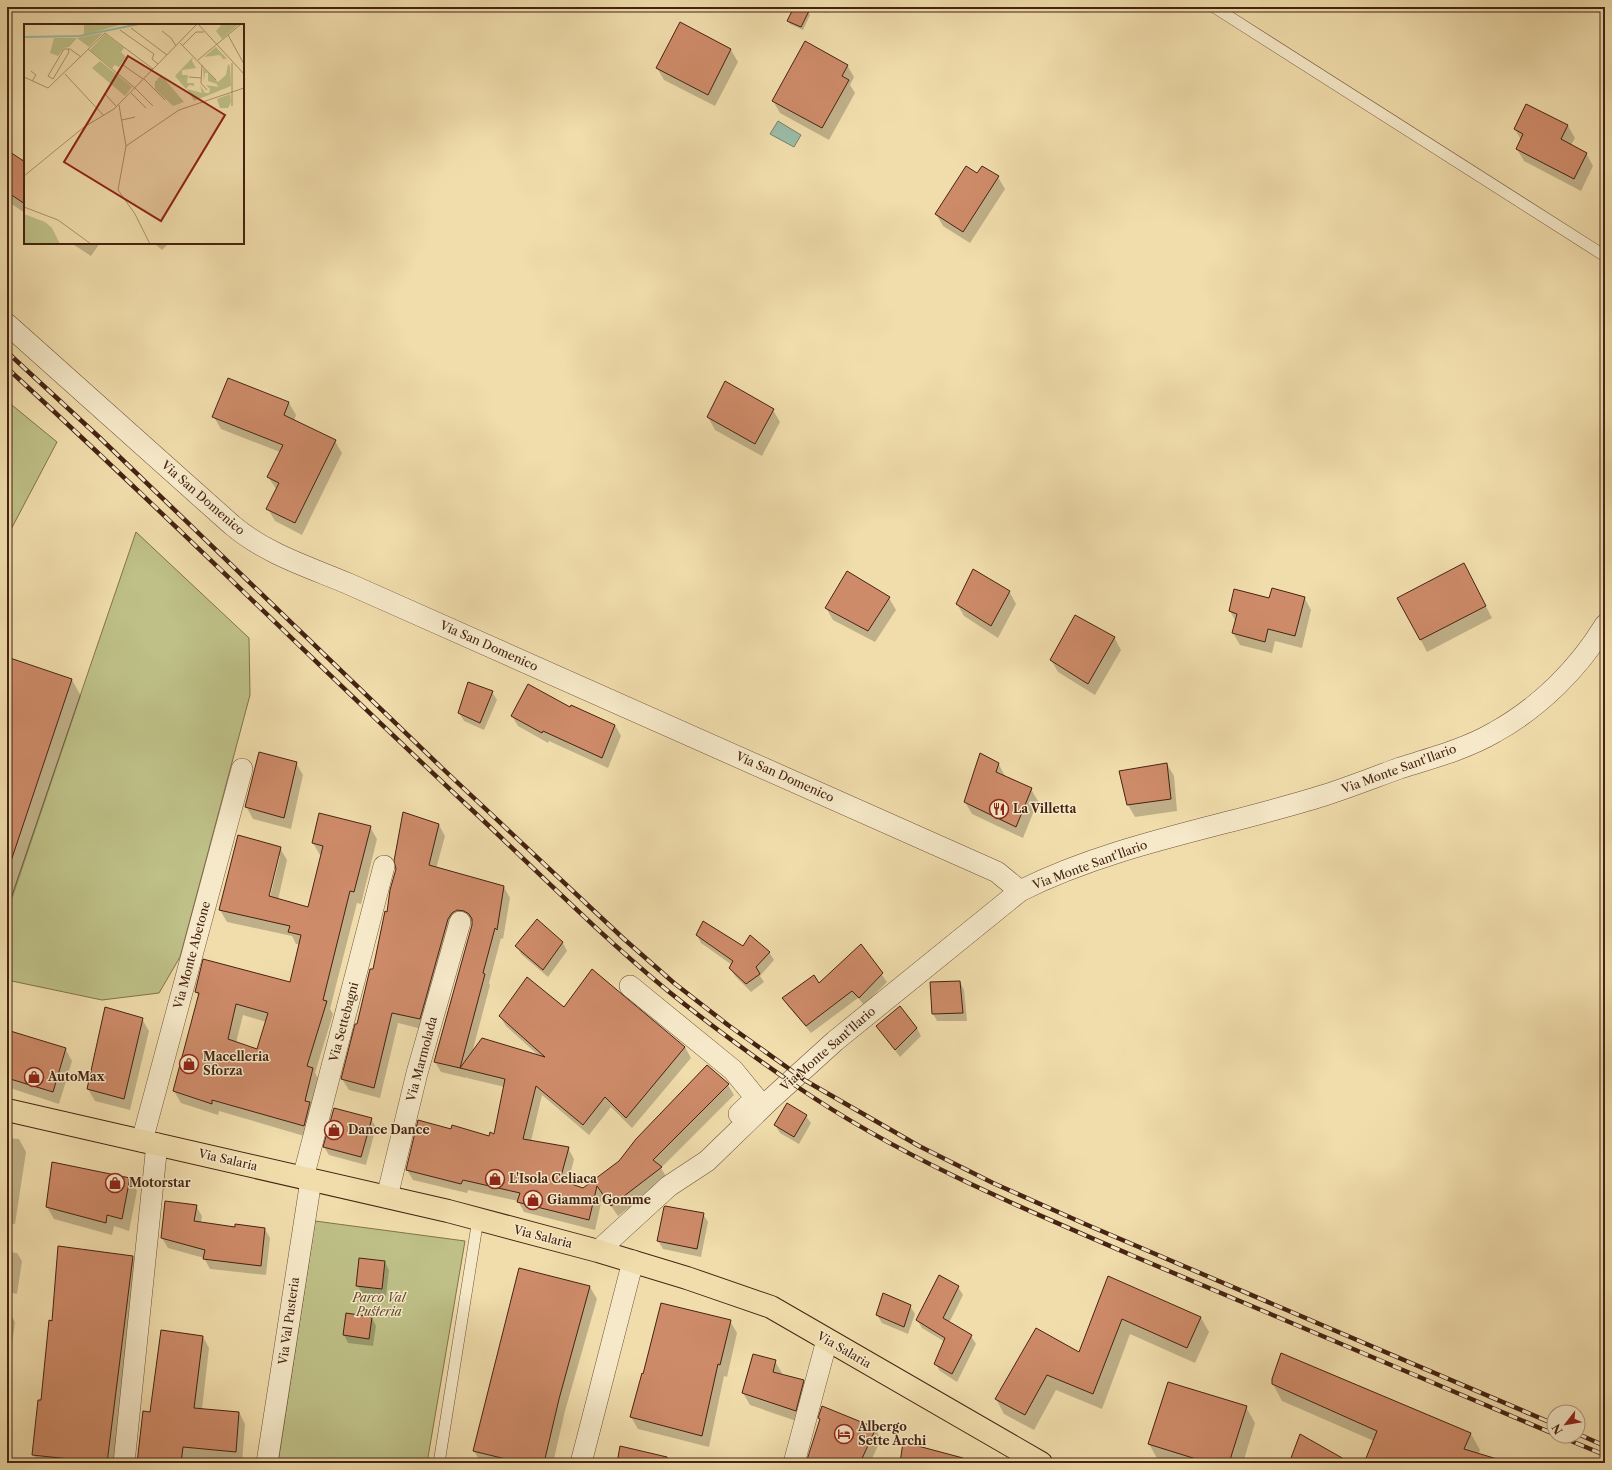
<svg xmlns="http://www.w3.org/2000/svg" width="1612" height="1470" viewBox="0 0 1612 1470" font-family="'Libre Caslon Text',serif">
	<rect width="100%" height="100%" fill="#f1ddac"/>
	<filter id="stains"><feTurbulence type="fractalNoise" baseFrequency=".005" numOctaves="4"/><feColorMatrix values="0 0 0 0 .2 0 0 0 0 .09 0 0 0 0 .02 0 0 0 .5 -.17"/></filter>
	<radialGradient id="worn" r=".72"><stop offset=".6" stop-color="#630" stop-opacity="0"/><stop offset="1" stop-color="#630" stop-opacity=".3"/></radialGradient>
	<g fill="#bec087" stroke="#82724c">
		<path d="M7,401l50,41 -50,95z"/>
		<path d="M136,532l113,106 1,57 -70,262 -21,36 -57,7 -95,-20v-70z"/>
		<path d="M315,1221l150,20 -38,222h-149z"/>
	</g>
	<path fill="#9bbca8" stroke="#797f6c" d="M778,121l23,14 -7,12 -24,-13z"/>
	<g fill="#0003" fill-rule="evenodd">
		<path d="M795,7h5l8,4 2,4 -7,15 -13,-6 -2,-3z"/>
		<path d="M813,7h16l-3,6z"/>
		<path d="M731,50l7,12 -23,44 -51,-26 -7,-12z"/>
		<path d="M847,65l7,12 -4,8 5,8 -26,47 -49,-27 -7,-12z"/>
		<path d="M1568,126l7,12 -4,7 15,8 7,13 -12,25 -57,-30 -7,-12 4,-9 -6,-11z"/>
		<path d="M7,151l14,10 4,-6v58l-18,-12z"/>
		<path d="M978,175l20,2 7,12 -35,54 -27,-17 -7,-12z"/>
		<path d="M71,243h29l-9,13z"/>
		<path d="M154,243h15l-7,7z"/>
		<path d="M228,379l61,24 7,12 -2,6 41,20 7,12 -40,82 -27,-14 -7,-12 9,-19 -9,-13 12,-25 -59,-23 -7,-12z"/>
		<path d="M773,410l7,12 -18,34 -47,-26 -7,-13z"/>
		<path d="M1470,576l22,42 -65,34 -28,-54z"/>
		<path d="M1009,591l7,13 -18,34 -34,-22 -7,-12z"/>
		<path d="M1304,597l7,13 -9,38 -27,-7 -3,12 -32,-8 -7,-12 3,-11 -6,-11 40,-12z"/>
		<path d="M889,598l7,12 -21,32 -42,-22 -7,-12z"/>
		<path d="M1114,637l7,13 -26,45 -37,-23 -7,-12z"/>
		<path d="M11,660l61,20 9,16 -74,219v-245z"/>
		<path d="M492,692l5,8 -13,30 -20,-9 -5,-8z"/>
		<path d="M570,708l45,17 6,11 -13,32 -59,-27 -1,2 -30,-17 -6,-10z"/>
		<path d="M296,763l7,12 -12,54 -38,-10 -7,-13z"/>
		<path d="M998,763l7,13v1l26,12 7,12 -15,37 -51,-24 -7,-12z"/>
		<path d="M1167,764l7,12 3,35 -42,6 -7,-12 -8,-34z"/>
		<path d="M404,814l35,11 6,11 -9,33 68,18 6,11 -7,41 -2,-1 -12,45 1,2 -18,68 67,3 -33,-30 -6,-10 64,-8 121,39 6,11 -59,70 -21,-21 -22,28 -47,-40 -11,46 37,7 6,11 -6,25 15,5 145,-104 6,10 -73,73 6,10 -49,38 -15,-22 -8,36 -71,-18 -6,-11 -50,-11 -1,3 -54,-13 -6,-10 44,-40 39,7 5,-2 10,-48 -38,-9 -1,-2v2l-25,-6 -6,-10 38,-137v-3l-2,-1h-7l-38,109 -28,-7 -18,75 -31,-8 -7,-11 31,-108 15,-58 9,-44z"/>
		<path d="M370,827l7,12 -16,65 -4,-1 -27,106 3,5 -18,59 5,8 -9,57 -92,-27 -1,4 -37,-12 -7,-12 25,-94 -3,-5 94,-9 10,-39h-4l-4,-8 -65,-14 -7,-12 60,-62 7,12 -9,40 31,8 13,-53h-2l-7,-12zM277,856h3l-11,45h-2zM243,1015l23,7 -8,28 -22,-7z"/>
		<path d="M537,920l26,23 4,8 -19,26 -27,-23 -4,-8z"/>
		<path d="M697,935l72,17 5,8 -14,16 4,6 -13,10 -16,-16 -5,-8 2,-3 -31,-22z"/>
		<path d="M861,945l26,37 -23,23 -6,-7 -47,35 -23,-27 -5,-7 36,-14z"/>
		<path d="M960,982l4,8 3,31h-30l-4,-7z"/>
		<path d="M142,1019l7,12 -19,79 -35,-9 -7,-12z"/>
		<path d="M878,1027l39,1 4,8 -21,21z"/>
		<path d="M7,1031l58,17 7,13 -13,43 -52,-17z"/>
		<path d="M806,1116l5,7 -12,21 -19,-11 -5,-8z"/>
		<path d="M371,1119l5,8 -10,38 -37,-10 -5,-8z"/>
		<path d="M7,1138l12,1 7,13 -11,72 -8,-1z"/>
		<path d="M130,1179l7,12 -8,40 -15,-5 -2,9 -58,-16 -7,-12z"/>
		<path d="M196,1206l6,10 -1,7 35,5 29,1 5,9 -4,37 -56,-6 -6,-11 -36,-10 -6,-10z"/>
		<path d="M665,1207l38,7 5,8 -7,35 -38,-8 -5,-8z"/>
		<path d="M7,1252l10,1 5,8 -5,33 -10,-2z"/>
		<path d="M133,1257l7,12 -25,194h-77l-5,-9 20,-132z"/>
		<path d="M385,1262l4,8 -3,26 -24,-3 -5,-8z"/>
		<path d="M1109,1277l92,41 8,14 -14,31 -65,-29 -28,75 -46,-19 -22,40 -30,-16 -8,-15 83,-45z"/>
		<path d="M590,1287l7,12 -32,112 -12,52h-72l-7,-12z"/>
		<path d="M958,1287l5,8 -14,28 22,13 5,8 -19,38 -17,-11 -5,-8 10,-21 -23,-14 -5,-8z"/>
		<path d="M910,1306l5,8 -7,20 -26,-11 -5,-8z"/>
		<path d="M7,1312h2l6,10 -8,59z"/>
		<path d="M372,1318l4,8 -3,20 -25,-3 -4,-8z"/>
		<path d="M730,1321l7,12 -10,44 -3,-1 -15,71 -71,-18 -7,-12 11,-42z"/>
		<path d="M203,1337l6,11 -7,61 37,3 6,12 -3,39 -53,-5v5h-51l13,-50z"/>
		<path d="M775,1361l7,12v3l21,5 7,13 -8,29 -52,-18 -7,-12z"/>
		<path d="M1273,1384l198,50 9,16 -2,5 17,8h-130l9,-22 -92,-40z"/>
		<path d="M1246,1407l9,16 -12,40h-75l-10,-3 -9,-16z"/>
		<path d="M819,1418l56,11 6,10 -11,24h-62l12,-43z"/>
		<path d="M621,1447l70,16h-73z"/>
		<path d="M1292,1458l57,5h-54z"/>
	</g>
	<g fill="#ce8b69" stroke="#452312" fill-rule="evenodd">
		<path d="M794,7h17l-10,20 -14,-6z"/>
		<path d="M680,22l51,27 -23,46 -52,-27z"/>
		<path d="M805,41l43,24 -6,11 7,4 -27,48 -50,-27z"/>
		<path d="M1526,104l42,21 -7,14 26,14 -13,26 -58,-30 7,-15 -9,-5z"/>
		<path d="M7,150l18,12v42l-18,-12z"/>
		<path d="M966,166l11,7 5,-7 17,10 -36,56 -28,-18z"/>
		<path d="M228,378l61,24 -5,13 52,25 -41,83 -29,-14 13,-26 -12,-6 16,-32 -71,-28z"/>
		<path d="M725,381l49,28 -19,35 -48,-27z"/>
		<path d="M1464,563l22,43 -66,34 -23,-42z"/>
		<path d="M973,569l37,22 -19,35 -35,-22z"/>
		<path d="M847,571l43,26 -22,34 -43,-23z"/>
		<path d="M1272,588l33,9 -10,39 -27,-7 -3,13 -33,-9 5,-19 -8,-3 5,-22 35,9z"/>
		<path d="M1075,615l40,22 -27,47 -38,-24z"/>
		<path d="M10,658l62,21 -62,185h-3v-197z"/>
		<path d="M468,682l25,9 -13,32 -22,-10z"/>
		<path d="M528,684l42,23 1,-2 44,20 -13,33 -59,-27 -1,2 -31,-17z"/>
		<path d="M259,752l38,10 -13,56 -39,-11z"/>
		<path d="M980,753l19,10 -3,9 36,16 -16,39 -52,-25z"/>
		<path d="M1167,763l4,36 -44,6 -8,-34z"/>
		<path d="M403,812l36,12 -10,41 75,21 -7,44 -2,-2 -12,45 2,1 -25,94 -26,-6 38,-137v-6l-3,-5 -5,-3 -7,-1 -5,3 -4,6 -28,100 -28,-6 -18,75 -33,-9 14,-55h2l13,-55h3l12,-58 2,1 3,-22 6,-21 -2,-8z"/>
		<path d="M319,813l52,13 -17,66 -4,-1 -27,109 4,1 -20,65 6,2 -8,33 5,1 -6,24 -92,-26v4l-39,-13 26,-98 -4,-1 8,-33 87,23 11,-47 -13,-3 2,-6 -71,-16 19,-75 43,12 -12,49 39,11 15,-61 -11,-3zM236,1004l32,9 -11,36 -29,-10z"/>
		<path d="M537,919l26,23 -20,28 -28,-24z"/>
		<path d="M703,921l40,25 7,-11 20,17 -14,15 4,7 -14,10 -17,-16 4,-7 -37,-26z"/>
		<path d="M861,944l22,29 -24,25 -7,-7 -46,35 -24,-28 32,-23 5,8z"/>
		<path d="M592,969l93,78 -59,71 -21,-21 -22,28 -47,-39 -13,53 46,8 -9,33 23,8 36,-27 17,-22 71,-74 22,19 -76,76 9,7 -51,39 -14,-20 -8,34 -72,-18 3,-9 -57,-13 -2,4 -55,-14 12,-50 33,9 1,-4 37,11 1,-4 4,2 11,-55 -45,-11 22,-30 63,19 -46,-41 28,-39 37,30z"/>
		<path d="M960,981l3,32 -31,1 -2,-32z"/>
		<path d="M900,1006l17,22 -22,22 -19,-24z"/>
		<path d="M105,1007l38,11 -19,81 -37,-10z"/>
		<path d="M7,1030l59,18 -13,44 -46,-14z"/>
		<path d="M787,1103l20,12 -13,22 -20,-12z"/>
		<path d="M334,1108l38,10 -11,39 -38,-10z"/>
		<path d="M52,1162l78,16 -8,41 -15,-4 -1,8 -60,-16z"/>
		<path d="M165,1201l32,4 -3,16 41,6v-3l30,4 -4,38 -58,-7 2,-9 -44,-12z"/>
		<path d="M665,1206l39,7 -7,36 -40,-8 7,-34z"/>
		<path d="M58,1246l75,10 -26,207 -75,-8 6,-55h3l8,-80 3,1z"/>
		<path d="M359,1258l26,3 -3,28 -26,-3z"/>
		<path d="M519,1268l71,18 -31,113 -15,64h-22l-49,-12z"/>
		<path d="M939,1275l20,11 -16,32 29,17 -20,39 -18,-10 11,-26 -29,-18z"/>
		<path d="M1108,1276l93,41 -14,31 -65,-29 -29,75 -46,-19 -22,40 -30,-16 41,-71 43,24z"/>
		<path d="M883,1293l28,12 -7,22 -28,-12z"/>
		<path d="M661,1303l70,17 -11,45 -2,-1 -16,72 -72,-19 12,-44 1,1z"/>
		<path d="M346,1313l26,4 -3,22 -26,-4z"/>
		<path d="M161,1330l42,6 -9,72 45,4 -3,40 -53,-5 -2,16h-44l6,-52 7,1z"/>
		<path d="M1281,1353l190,80 -7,16 33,10 -1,4h-132l13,-32 -105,-47v-5z"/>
		<path d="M753,1354l23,6 -3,12 31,8 -8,31 -54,-18z"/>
		<path d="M1168,1382l79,24 -18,57h-20l-61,-19z"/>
		<path d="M822,1406l54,22 -16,35h-54l14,-44 -2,-1z"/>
		<path d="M1300,1434l51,29h-51l-9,-5z"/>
		<path d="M903,1442l60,16 -1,5h-62z"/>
		<path d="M620,1446l47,11 -1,6h-49z"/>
	</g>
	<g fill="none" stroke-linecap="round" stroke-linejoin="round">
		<defs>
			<g id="lane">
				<path d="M1214,7l391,249"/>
				<path d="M439,1463l39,-244"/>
			</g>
			<g id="street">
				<path d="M7,324l225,201c34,29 77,42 117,59l648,288 23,19"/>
				<path d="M630,986l103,84 23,28 -17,16"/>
				<path d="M142,1141l100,-372"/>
				<path d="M303,1178l81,-312"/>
				<path d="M387,1197l30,-124 43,-151"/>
				<path d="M598,1251l71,-65 38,-25 64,-62 64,-58 185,-150c96,-48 204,-64 305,-96 25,-8 50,-18 75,-27 32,-10 66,-19 95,-36 45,-25 84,-64 110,-107"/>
				<path d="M124,1463l33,-319"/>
				<path d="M267,1463l44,-283"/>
				<path d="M581,1463l52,-202"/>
				<path d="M794,1463l33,-123"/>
			</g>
			<path id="primary" d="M7,1110l441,101 150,40 89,27 84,29 270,156"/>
		</defs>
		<use href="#lane" stroke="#705238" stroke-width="12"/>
		<use href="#street" stroke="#705238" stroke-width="22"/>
		<use href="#primary" stroke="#452312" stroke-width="24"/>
		<use href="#lane" stroke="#f6e9c9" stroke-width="11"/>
		<use href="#street" stroke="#f6e9c9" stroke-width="21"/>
		<use href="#primary" stroke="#f1ddac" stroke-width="22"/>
		<defs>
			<g id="rail">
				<path d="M7,352l92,85 343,331 182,171 50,44 54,42 60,43 18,13 113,65 74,37 92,41 469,200"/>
				<path d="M7,368c157,144 308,295 464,441 65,61 128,125 197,182 42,34 86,66 131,97 103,70 218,118 332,167 141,60 282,119 423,179"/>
				<path d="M1578,1434l27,12"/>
				<path d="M1559,1436l46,19"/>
			</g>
		</defs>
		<use href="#rail" stroke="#452312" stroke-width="4.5"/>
		<use href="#rail" stroke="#f6e9c9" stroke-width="3" stroke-dasharray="9" stroke-linecap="butt"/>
	</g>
	<defs>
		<symbol id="restaurant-ring" viewBox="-11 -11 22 22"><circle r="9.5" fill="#f6e9c9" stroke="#8f2418" stroke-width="1.5"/><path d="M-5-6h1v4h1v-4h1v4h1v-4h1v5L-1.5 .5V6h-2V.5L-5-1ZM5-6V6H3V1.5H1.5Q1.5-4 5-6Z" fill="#8f2418"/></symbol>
		<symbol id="shop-ring" viewBox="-11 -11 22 22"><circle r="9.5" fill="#f6e9c9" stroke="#8f2418" stroke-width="1.5"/><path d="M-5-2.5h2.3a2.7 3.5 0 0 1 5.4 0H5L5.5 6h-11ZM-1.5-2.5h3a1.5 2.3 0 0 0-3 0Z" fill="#8f2418"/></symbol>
		<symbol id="hotel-ring" viewBox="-11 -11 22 22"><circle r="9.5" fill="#f6e9c9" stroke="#8f2418" stroke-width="1.5"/><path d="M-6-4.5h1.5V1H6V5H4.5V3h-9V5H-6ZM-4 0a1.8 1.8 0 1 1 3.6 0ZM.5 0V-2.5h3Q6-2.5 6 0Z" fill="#8f2418"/></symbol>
	</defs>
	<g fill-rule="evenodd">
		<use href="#restaurant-ring" x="988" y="798" width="22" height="22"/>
		<use href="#shop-ring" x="178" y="1053" width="22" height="22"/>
		<use href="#shop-ring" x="23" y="1066" width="22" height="22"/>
		<use href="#shop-ring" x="323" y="1119" width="22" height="22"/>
		<use href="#shop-ring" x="484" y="1168" width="22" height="22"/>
		<use href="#shop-ring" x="104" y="1172" width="22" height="22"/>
		<use href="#shop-ring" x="522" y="1189" width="22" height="22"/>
		<use href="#hotel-ring" x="833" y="1423" width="22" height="22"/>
	</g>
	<g text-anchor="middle" stroke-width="3" stroke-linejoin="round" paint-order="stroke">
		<g font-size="12" fill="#452312" stroke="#f6e9c9">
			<text transform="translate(203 498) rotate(41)" y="4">Via San Domenico</text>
			<text transform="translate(489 646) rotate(24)" y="4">Via San Domenico</text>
			<text transform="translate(1399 769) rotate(-20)" y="4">Via Monte Sant'Ilario</text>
			<text transform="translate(785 777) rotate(24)" y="4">Via San Domenico</text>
			<text transform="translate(1090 865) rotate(-20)" y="4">Via Monte Sant'Ilario</text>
			<text transform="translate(192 955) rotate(-75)" y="4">Via Monte Abetone</text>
			<text transform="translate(344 1022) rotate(-75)" y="4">Via Settebagni</text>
			<text transform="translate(828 1049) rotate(-41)" y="4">Via Monte Sant'Ilario</text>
			<text transform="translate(422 1059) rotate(-75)" y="4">Via Marmolada</text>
			<text transform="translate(228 1160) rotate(13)" y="4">Via Salaria</text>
			<text transform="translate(543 1237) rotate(14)" y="4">Via Salaria</text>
			<text transform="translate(289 1321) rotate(-82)" y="4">Via Val Pusteria</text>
			<text transform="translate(844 1350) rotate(30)" y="4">Via Salaria</text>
		</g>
		<g font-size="12" font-weight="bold" fill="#452312" stroke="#f6e9c9" text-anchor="start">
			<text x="1013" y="813">La Villetta</text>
			<text x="203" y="1061">Macelleria<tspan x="203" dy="14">Sforza</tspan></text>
			<text x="48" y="1081">AutoMax</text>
			<text x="348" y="1134">Dance Dance</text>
			<text x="509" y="1183">L'Isola Celiaca</text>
			<text x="129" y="1187">Motorstar</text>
			<text x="547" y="1204">Giamma Gomme</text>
			<text x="858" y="1431">Albergo<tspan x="858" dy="14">Sette Archi</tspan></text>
		</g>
		<g font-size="12" font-style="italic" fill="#634a2f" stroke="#f6e9c9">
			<text x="379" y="1302">Parco Val<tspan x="379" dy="14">Pusteria</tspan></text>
		</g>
	</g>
	<g transform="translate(24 24)">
		<rect width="220" height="220" fill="#f1ddac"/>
		<path d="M60,0h39l-39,11zM198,0h17l-17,15 -6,-8zM79,9l-14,14 -12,-9zM81,10l19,14 -3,4 5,5 -7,10 -4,-2 -3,3 -22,-18zM30,14h23l-8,9 -5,1 -6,8 -8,-3zM192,23l11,12h-4l-3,-4 -16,2zM169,33l-1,4 4,7 -14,2v5h6l-1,8h7v3l-5,-1 -3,4 -11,-13zM76,37l32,26 -7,9 -33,-28zM201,37l5,5 1,20 -37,15 -7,-12 15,4 -2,-8 5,8h4l1,-4 -4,-4 12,2 -1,-3 -9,-3v-8h-3l-1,9 -1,-14 15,14 8,-7 2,-11zM137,51l23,27 -11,4 -18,-17v-7zM206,70l1,8 -3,6h-8l-3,-9zM0,190l21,8 7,6 8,16h-36z" fill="#bec087"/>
		<path fill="none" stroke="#9bbca8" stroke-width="2" d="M0,13l56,-1 59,-12"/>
		<path fill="none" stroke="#ac936e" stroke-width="1" d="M174,0l46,50M107,4l36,27M96,6l34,24 -2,5 6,5M138,7l9,7 5,8M204,11l16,29M156,19l36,37M159,21l13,-13h8M44,25l1,3 -16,27 -5,-3 16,-27h6l11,8M64,25l47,39M174,36l43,-36M99,41l20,14M178,41l-1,18 6,7M7,47l5,4 -4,6M41,50l39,42M0,53l24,11 57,-55 48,36M165,53l12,1M120,55l21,21M111,64l18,18M80,69l12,13M107,69l15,15M95,81l7,41 -8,44 17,24 15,30M208,82v-43M98,96l13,-3M102,122l53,-36 65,-22M0,152l60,-49 30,-18 83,-85M0,183l34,13 33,24"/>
		<path fill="#8f2418" fill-opacity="0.15" stroke="#8f2418" stroke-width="2" d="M104,32l97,59 -64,106 -97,-59z"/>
		<rect width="220" height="220" fill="none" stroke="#452312" stroke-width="2"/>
	</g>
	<rect width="1612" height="1470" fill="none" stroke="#f1ddac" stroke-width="24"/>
	<rect x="8" y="8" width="1596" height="1454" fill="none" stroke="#452312" stroke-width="2"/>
	<rect x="12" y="12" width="1588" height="1446" fill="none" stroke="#452312"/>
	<g transform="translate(1566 1424) rotate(239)"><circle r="19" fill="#f6e9c9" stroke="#af9a80"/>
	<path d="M0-3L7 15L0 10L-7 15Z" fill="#8f2418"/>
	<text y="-6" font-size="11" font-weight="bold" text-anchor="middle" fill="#452312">N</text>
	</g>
	<rect width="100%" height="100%" filter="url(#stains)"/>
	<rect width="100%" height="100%" fill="url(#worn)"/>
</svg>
